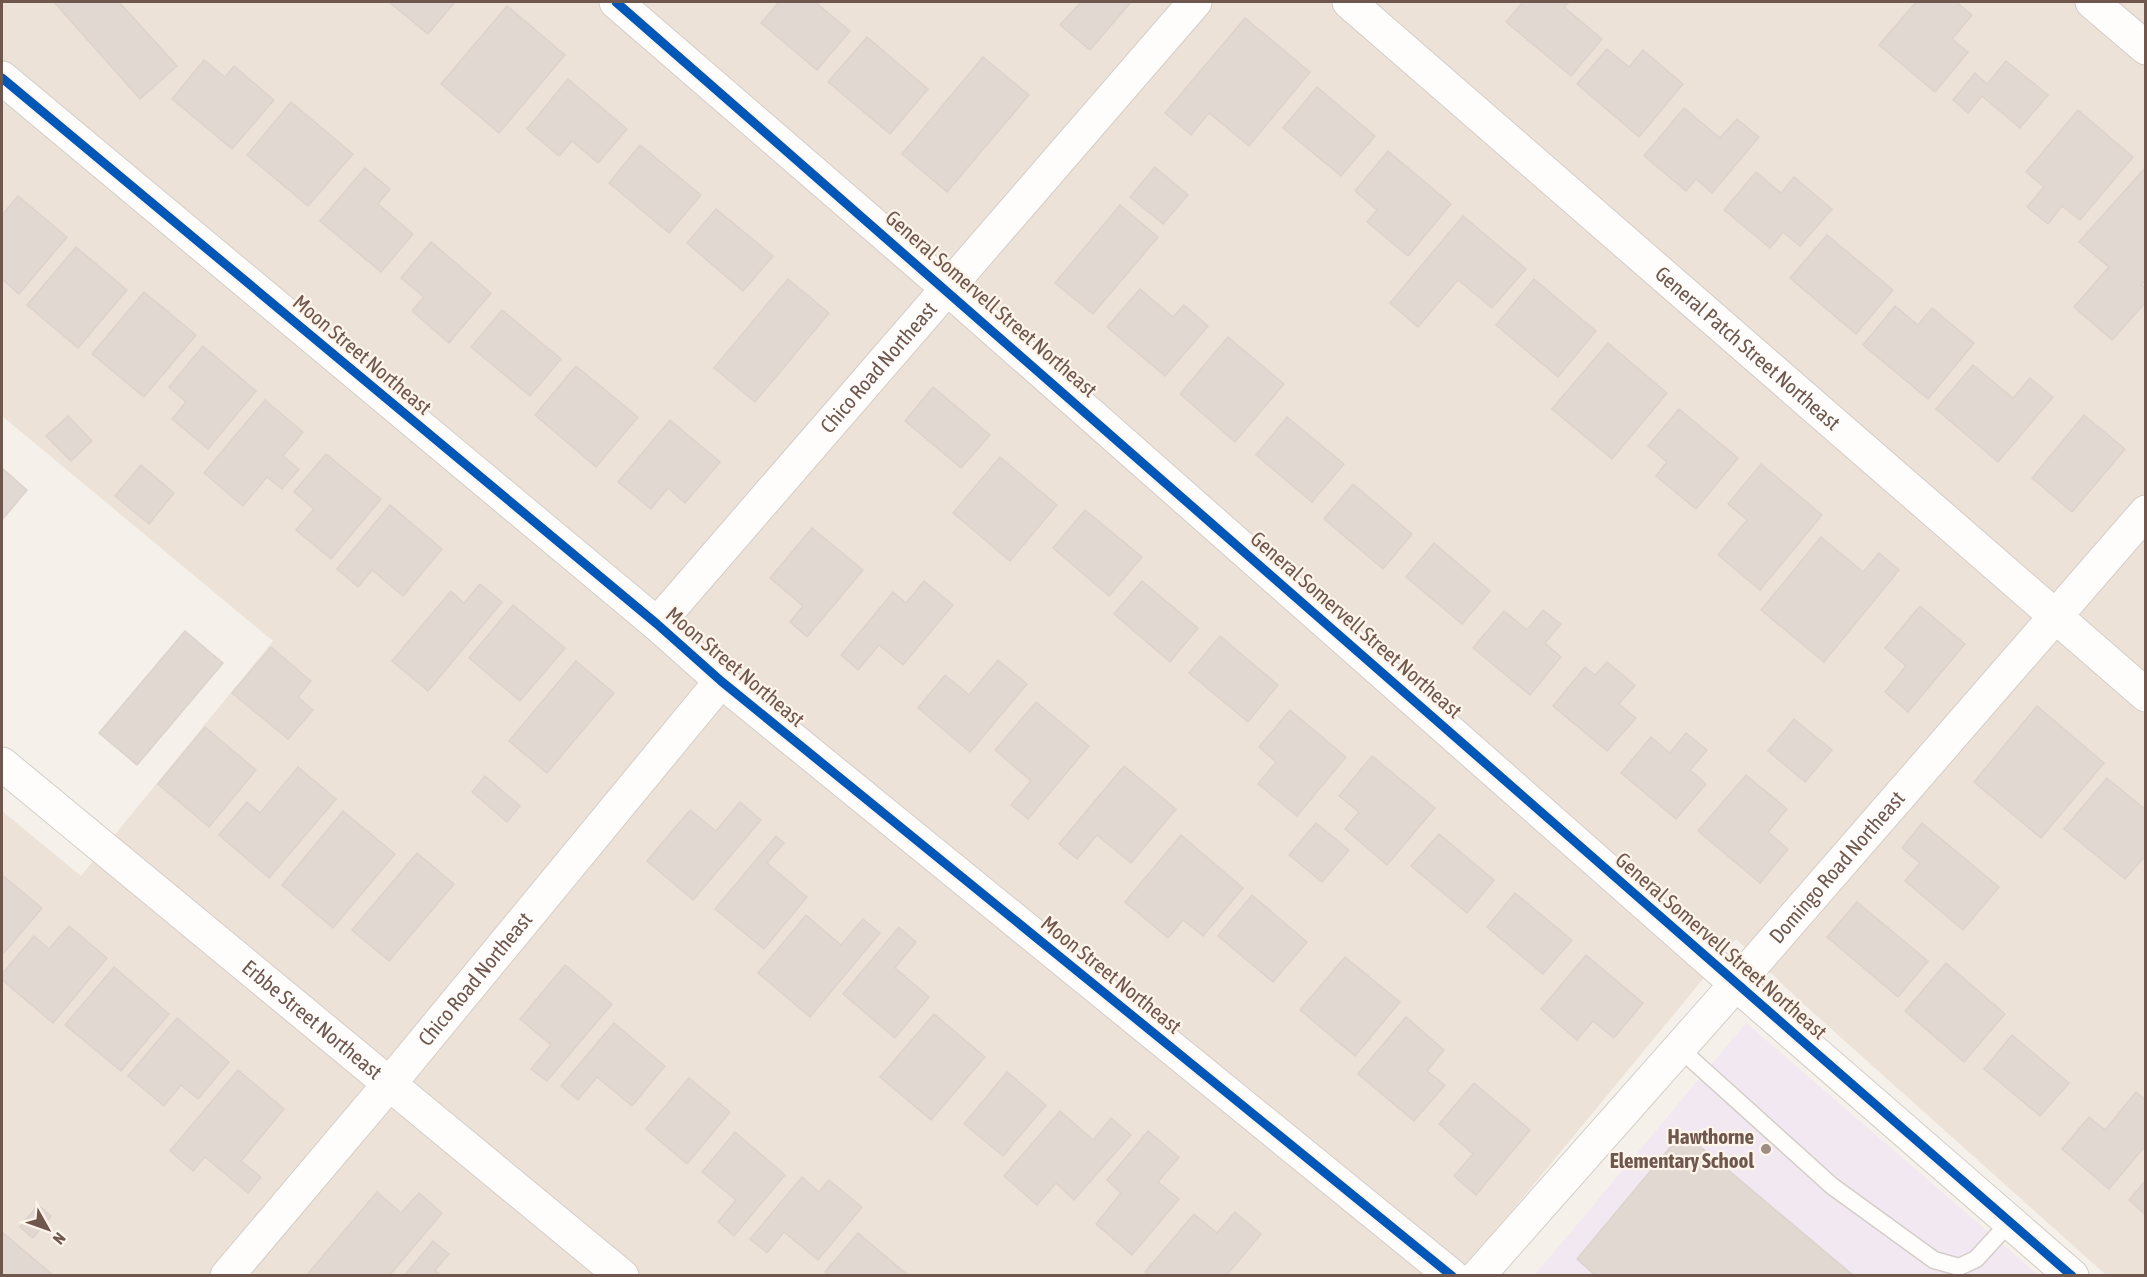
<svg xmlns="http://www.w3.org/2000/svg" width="2147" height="1277" viewBox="0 0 2147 1277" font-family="'Asap Condensed',sans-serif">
	<rect width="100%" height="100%" fill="#f5f0ea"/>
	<path fill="#ede2d8" d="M2,2h2143v1273h-39l-307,-275 -63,-61 -277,336h-1457v-464l79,65 192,-235 -271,-225z"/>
	<path fill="#f1e8f1" d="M1746,1023l292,252 -504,1z"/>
	<g fill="#e1d8d2" stroke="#ddd3cc" stroke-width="1.5">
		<path d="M54,2h65l58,64 -37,33z"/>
		<path d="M389,2h66l-27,32z"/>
		<path d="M779,2h36l35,29 -33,39 -56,-47z"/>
		<path d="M1081,2h50l-41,48 -30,-25z"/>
		<path d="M1523,2h46l-5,5 38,32 -31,37 -65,-54z"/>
		<path d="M1916,2h40l16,13 -20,24 16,13 -33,40 -56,-47z"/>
		<path d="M507,6l58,49 -66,78 -58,-49z"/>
		<path d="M1245,18l65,54 -61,74 -40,-33 -18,22 -26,-22z"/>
		<path d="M867,37l61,52 -38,45 -62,-52z"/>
		<path d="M1607,49l22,18 14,-17 40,34 -44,53 -62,-53z"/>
		<path d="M983,57l46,38 -82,97 -45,-38z"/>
		<path d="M204,60l21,17 9,-11 40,34 -42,49 -60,-50z"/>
		<path d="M2006,61l42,34 -28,33 -38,-32 -14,17 -15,-13 22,-27 12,11z"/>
		<path d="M568,79l59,50 -29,34 -26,-22 -13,15 -32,-27z"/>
		<path d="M1317,87l58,49 -34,40 -58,-48z"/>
		<path d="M291,102l62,52 -45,52 -61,-51z"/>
		<path d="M1684,108l36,30 17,-19 22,18 -47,56 -16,-14 -10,12 -42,-35z"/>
		<path d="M2078,110l55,47 -53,63 -18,-14 -14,18 -21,-17 17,-20 -18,-15z"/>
		<path d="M640,145l61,50 -32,38 -60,-50z"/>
		<path d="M1388,151l63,53 -43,52 -41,-34 10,-12 -22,-19z"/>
		<path d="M1155,167l33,28 -25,29 -33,-27z"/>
		<path d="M2146,167v113l-5,5 5,3v14l-34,38 -38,-33 35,-40 -30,-25z"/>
		<path d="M365,168l25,21 -12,15 35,30 -32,38 -61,-51z"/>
		<path d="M1756,172l25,21 13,-16 38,32 -32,37 -17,-14 -13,16 -46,-38z"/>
		<path d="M18,196l49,41 -48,57 -17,-15v-64z"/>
		<path d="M1120,205l38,32 -65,77 -38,-31z"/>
		<path d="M716,209l57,47 -30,35 -56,-48z"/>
		<path d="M1463,216l63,53 -34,39 -34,-28 -40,47 -28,-24z"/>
		<path d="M1827,235l66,55 -37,44 -66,-56z"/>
		<path d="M431,242l60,51 -42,50 -37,-32 12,-14 -23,-19z"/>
		<path d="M76,247l51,43 -49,58 -51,-43z"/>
		<path d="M788,279l41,34 -74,89 -41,-34z"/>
		<path d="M1534,279l62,52 -38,46 -62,-52z"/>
		<path d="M1140,289l33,28 11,-12 24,21 -43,50 -58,-49z"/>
		<path d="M144,292l52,43 -52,62 -52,-43z"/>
		<path d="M1895,306l23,19 14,-17 42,35 -46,56 -65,-54z"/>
		<path d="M502,310l59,49 -31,37 -59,-49z"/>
		<path d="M1228,337l56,47 -49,58 -55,-48z"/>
		<path d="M1608,343l59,50 -55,66 -60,-50z"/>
		<path d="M203,346l53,45 -48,58 -36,-30 14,-17 -17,-15z"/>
		<path d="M1973,365l40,33 17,-20 23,19 -55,65 -62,-53z"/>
		<path d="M576,366l62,51 -42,50 -61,-52z"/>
		<path d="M933,387l57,48 -29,33 -56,-47z"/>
		<path d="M265,400l38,32 -20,24 16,13 -17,20 -15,-12 -24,29 -39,-33z"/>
		<path d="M1679,409l59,49 -42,51 -40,-33 11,-14 -19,-16z"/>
		<path d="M2084,415l41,34 -53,63 -40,-34z"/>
		<path d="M68,416l24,25 -21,20 -25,-25z"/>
		<path d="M1287,417l57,47 -32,38 -56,-47z"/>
		<path d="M670,420l50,42 -35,41 -17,-15 -17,21 -33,-27z"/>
		<path d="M326,454l55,45 -50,60 -35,-29 18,-21 -20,-17z"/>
		<path d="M1000,457l57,48 -47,56 -57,-48z"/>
		<path d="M1761,464l61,51 -62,75 -42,-35 29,-35 -19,-16z"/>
		<path d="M141,465l33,28 -25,31 -34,-28z"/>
		<path d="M2,468l25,22 -25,30z"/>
		<path d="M1353,484l59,50 -29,35 -59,-50z"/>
		<path d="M390,505l52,44 -39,47 -31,-26 -14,17 -21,-18z"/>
		<path d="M1085,510l57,47 -33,39 -56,-48z"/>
		<path d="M812,528l51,42 -56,67 -17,-15 13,-16 -33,-28z"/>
		<path d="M1821,537l42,35 16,-19 20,17 -75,92 -63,-52z"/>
		<path d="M1434,543l56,48 -28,33 -56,-47z"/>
		<path d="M924,581l29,24 -50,60 -24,-20 -21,25 -17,-15 52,-63 13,11z"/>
		<path d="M1142,581l56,47 -28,34 -56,-48z"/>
		<path d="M480,584l22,18 -74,89 -36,-30 59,-70 13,12z"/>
		<path d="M513,605l52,43 -45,53 -51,-43z"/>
		<path d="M1920,606l45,38 -57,68 -23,-20 21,-26 -21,-18z"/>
		<path d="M1543,610l18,14 -16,19 16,14 -31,38 -57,-47 31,-37 23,19z"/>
		<path d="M185,631l38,32 -86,102 -38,-32z"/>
		<path d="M1220,636l58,49 -30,37 -59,-49z"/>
		<path d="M271,647l40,34 -13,16 15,13 -25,29 -56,-46z"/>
		<path d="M998,660l29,24 -57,68 -52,-44 27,-33 24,20z"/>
		<path d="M576,661l38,32 -67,80 -38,-32z"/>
		<path d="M1607,662l28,23 -16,19 17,14 -29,33 -54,-45 32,-39 10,8z"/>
		<path d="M1036,702l53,44 -61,73 -17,-14 20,-24 -36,-31z"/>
		<path d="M2037,706l67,57 -63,75 -67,-56z"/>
		<path d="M1290,710l56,47 -49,59 -39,-32 18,-22 -17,-15z"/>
		<path d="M1794,719l38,31 -27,32 -37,-31z"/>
		<path d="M205,727l51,43 -47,57 -51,-43z"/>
		<path d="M1686,733l21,17 -17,20 16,14 -30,35 -55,-46 30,-36 19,16z"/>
		<path d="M1372,756l63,52 -48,57 -42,-36 14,-17 -20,-16z"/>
		<path d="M1124,766l52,43 -45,54 -34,-28 -20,24 -18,-15z"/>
		<path d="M298,767l38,32 -67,79 -50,-43 28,-33 13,11z"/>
		<path d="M1746,775l41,34 -19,23 20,17 -28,34 -62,-52z"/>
		<path d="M485,776l35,30 -13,16 -35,-30z"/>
		<path d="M2107,778l39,32v45l-21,24 -61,-50z"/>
		<path d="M740,802l21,18 -68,80 -46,-39 43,-51 26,21z"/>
		<path d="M343,811l52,43 -62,74 -51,-43z"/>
		<path d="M1316,823l33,27 -27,32 -33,-27z"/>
		<path d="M1922,823l77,64 -36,43 -58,-49 15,-18 -18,-15z"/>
		<path d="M1439,834l55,46 -27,33 -56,-47z"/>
		<path d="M1181,835l62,53 -40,48 -20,-16 -15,18 -43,-36z"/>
		<path d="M776,836l8,7 -17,20 40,34 -43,52 -49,-40z"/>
		<path d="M417,853l37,31 -65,77 -37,-31z"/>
		<path d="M2,875l40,33 -38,45 -2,-2z"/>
		<path d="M1515,893l57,47 -29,34 -56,-47z"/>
		<path d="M1252,895l55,47 -34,40 -55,-46z"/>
		<path d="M1857,902l71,59 -30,36 -71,-60z"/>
		<path d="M806,915l35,30 22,-26 17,14 -70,84 -52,-44z"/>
		<path d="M69,926l38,32 -54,65 -51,-43v-6l32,-38 15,13z"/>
		<path d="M899,927l17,15 -21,26 34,29 -34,41 -52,-44z"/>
		<path d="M1586,955l57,48 -29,35 -21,-17 -16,19 -36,-31z"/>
		<path d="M1345,957l55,45 -45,54 -55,-46z"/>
		<path d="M1946,963l59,51 -41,48 -59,-51z"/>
		<path d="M565,965l47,39 -65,77 -16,-12 20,-24 -31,-26z"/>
		<path d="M114,967l55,47 -48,57 -56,-46z"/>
		<path d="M934,1014l51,43 -54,63 -51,-43z"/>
		<path d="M1406,1017l38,33 -17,21 18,14 -31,36 -56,-47z"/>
		<path d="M177,1018l52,44 -31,37 -17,-14 -17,21 -36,-30z"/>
		<path d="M614,1023l51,43 -33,40 -35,-29 -19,23 -17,-14z"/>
		<path d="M2012,1035l57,48 -29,33 -56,-47z"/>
		<path d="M238,1070l46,39 -43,52 20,16 -13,16 -43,-36 -12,14 -23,-20z"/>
		<path d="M1007,1072l39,33 -43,51 -39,-32z"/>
		<path d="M689,1078l41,34 -43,52 -41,-35z"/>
		<path d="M1474,1083l56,47 -54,65 -22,-19 19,-22 -34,-30z"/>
		<path d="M2136,1092l10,8v45l-37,44 -47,-40 27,-32 16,13z"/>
		<path d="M1060,1111l33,29 18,-22 20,17 -57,65 -18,-17 -19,22 -33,-29z"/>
		<path d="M1148,1131l31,26 -21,25 21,17 -47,56 -36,-31 25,-31 -14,-13z"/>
		<path d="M735,1132l50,43 -51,61 -16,-14 18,-22 -34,-28z"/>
		<path d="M1683,1132l171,144h-258l-19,-17z"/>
		<path d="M802,1177l17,15 10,-12 33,27 -44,53 -34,-28 -17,21 -17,-14z"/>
		<path d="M2146,1180v35l-17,-15z"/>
		<path d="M377,1192l24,21 18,-20 23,20 -53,63h-83z"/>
		<path d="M38,1205l13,11 -18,22 -13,-11z"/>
		<path d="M1235,1212l26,22 -35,42h-77l-4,-4 49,-58 23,19z"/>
		<path d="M2,1232l52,44h-52z"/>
		<path d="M858,1233l51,43h-79l-5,-4z"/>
		<path d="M433,1241l16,13 -14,16 6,6h-37z"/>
	</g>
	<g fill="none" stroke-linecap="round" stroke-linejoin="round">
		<defs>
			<path id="service" d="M1679,1048l153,138 102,74 25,7 17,-8 34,-37"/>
			<g id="minor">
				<path id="s1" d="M616,2l331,286 789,696 410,-472"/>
				<path id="s2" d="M1349,2l797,693"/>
				<path d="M2092,2l54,46"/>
				<path id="s3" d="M2,764l620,512"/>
			</g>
			<g id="tertiary">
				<path d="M2,78l655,546 64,57 731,595"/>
				<path id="s4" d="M657,624l538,-622"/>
				<path id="s5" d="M227,1276l163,-193 331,-402"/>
				<path d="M1478,1276l258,-292 336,292"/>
			</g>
		</defs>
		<use href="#service" stroke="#d4cdc8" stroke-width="19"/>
		<use href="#minor" stroke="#d4cdc8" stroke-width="35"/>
		<use href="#tertiary" stroke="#d4cdc8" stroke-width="35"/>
		<use href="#service" stroke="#fefdfc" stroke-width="16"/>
		<use href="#minor" stroke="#fefdfc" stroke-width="33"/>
		<use href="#tertiary" stroke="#fefdfc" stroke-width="33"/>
		<defs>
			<g id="cycleway">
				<path d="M616,2c487,422 969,851 1456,1274"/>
				<path d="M2,78l655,546 64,57 731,595"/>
			</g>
		</defs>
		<use href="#cycleway" stroke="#fdf5eb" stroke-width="13"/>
		<use href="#cycleway" stroke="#0057b8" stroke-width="9"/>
	</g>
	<circle fill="#9f8d84" stroke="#fdf5eb" stroke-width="2" cx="1766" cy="1149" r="6"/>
	<g text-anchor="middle" stroke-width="4.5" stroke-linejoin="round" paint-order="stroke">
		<g font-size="21" fill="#70574d" stroke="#fdf5eb">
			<text transform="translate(991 304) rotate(41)" y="7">General Somervell Street Northeast</text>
			<text dy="7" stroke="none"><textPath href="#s2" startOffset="528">General Patch Street Northeast</textPath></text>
			<text transform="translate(362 355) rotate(40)" y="7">Moon Street Northeast</text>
			<text dy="7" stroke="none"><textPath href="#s4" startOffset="339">Chico Road Northeast</textPath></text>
			<text transform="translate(1356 625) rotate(41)" y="7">General Somervell Street Northeast</text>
			<text transform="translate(735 667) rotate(40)" y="7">Moon Street Northeast</text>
			<text dy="7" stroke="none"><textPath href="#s1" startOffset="1644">Domingo Road Northeast</textPath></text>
			<text transform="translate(1721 946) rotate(41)" y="7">General Somervell Street Northeast</text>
			<text transform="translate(1111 975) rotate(39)" y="7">Moon Street Northeast</text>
			<text dy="7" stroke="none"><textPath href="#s5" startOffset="387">Chico Road Northeast</textPath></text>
			<text dy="7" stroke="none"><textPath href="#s3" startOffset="402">Erbbe Street Northeast</textPath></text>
		</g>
		<g font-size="21" font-weight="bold" fill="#70574d" stroke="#fdf5eb" text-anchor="end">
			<text x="1754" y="1144">Hawthorne<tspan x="1754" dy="24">Elementary School</tspan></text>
		</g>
	</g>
	<rect width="2147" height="1277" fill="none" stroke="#70574d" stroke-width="6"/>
	<g transform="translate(48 1229) rotate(130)" stroke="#fdf5eb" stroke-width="4.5" paint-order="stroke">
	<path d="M0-4.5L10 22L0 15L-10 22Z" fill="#70574d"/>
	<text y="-9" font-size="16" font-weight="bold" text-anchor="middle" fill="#70574d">N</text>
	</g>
</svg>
